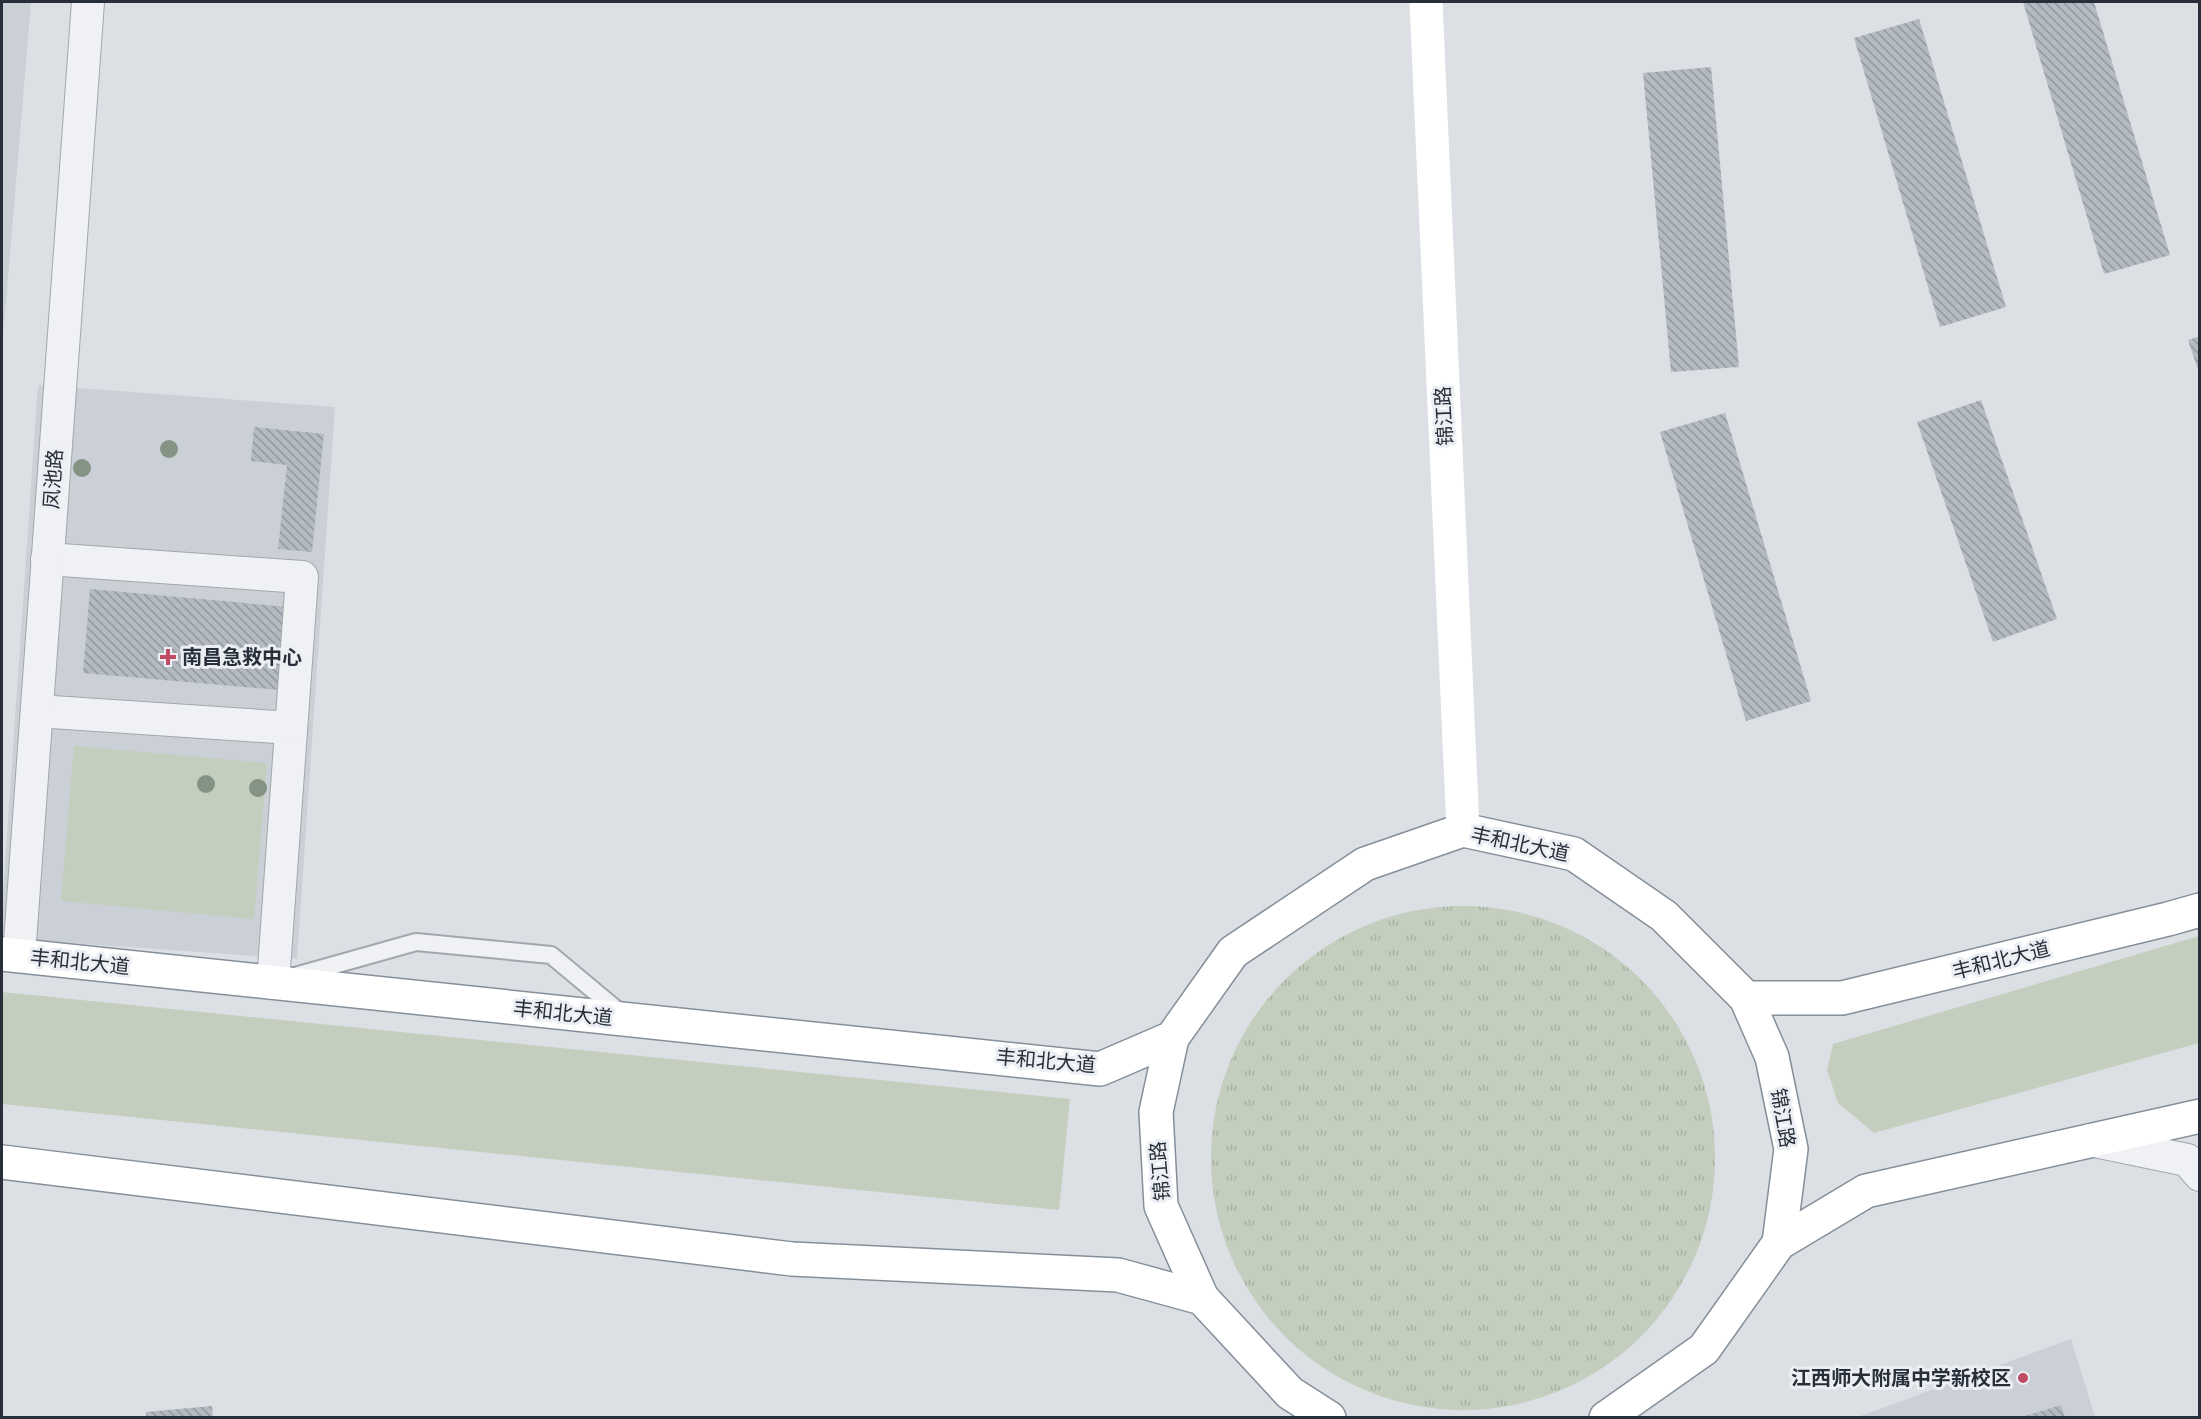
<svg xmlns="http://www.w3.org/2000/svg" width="2201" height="1419" viewBox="0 0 2201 1419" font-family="'Nunito Sans','Noto Sans SC',sans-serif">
	<defs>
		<pattern id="park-tufts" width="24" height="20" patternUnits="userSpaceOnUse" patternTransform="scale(1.5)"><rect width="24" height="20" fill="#c3cebe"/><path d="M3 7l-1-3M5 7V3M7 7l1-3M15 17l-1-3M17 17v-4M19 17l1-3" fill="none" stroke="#a8b1a4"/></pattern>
		<pattern id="building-back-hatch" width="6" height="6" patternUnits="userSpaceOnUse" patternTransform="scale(1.5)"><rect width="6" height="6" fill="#b4bac1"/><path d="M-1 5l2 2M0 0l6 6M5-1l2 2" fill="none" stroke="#92989e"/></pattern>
	</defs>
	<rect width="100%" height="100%" fill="#dce0e5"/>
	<g fill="#cbcfd6">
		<path d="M2,2h29l-29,348z"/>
		<path d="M38,385l297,22 -38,552 -295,-21v-31z"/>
		<path d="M2071,1339l24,78 -240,1z"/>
	</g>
	<g fill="#c3cebe">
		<path d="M74,746l193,17 -13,156 -193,-18z"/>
		<path d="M2199,936v107l-325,90 -36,-30 -11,-33 6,-26z"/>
		<path d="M2,992l1068,107 -11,111 -1057,-106z"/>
	</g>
	<circle fill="url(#park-tufts)" cx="1463" cy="1158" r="252"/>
	<g fill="url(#building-back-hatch)">
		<path d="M2023,2h71l76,253 -66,19z"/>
		<path d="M1919,19l87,288 -66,20 -86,-289z"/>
		<path d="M1711,67l28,300 -68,5 -28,-299z"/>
		<path d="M2200,336v37h-1l-11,-33z"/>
		<path d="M1981,400l76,219 -64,23 -76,-220z"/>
		<path d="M1725,413l86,288 -65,20 -86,-289z"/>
		<path d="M254,427l70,7 -12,118 -34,-3 9,-84 -36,-4z"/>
		<path d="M90,589l198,18 -8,83 -197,-17z"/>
		<path d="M2061,1405l4,13h-43v-1z"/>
		<path d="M212,1406l1,12h-67v-6z"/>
	</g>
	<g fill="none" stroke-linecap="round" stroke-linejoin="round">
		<defs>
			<path id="lane" d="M295,976l121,-34 135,13 72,60"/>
			<g id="street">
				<path d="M47,559l255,18 -29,406"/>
				<path d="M37,711l254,17"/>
				<path d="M19,956l69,-954"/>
				<path d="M2090,1140l97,20 13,15"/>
			</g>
			<g id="highway">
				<path d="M2,954l1098,115 72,-31 61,-86 132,-88 98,-34 111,24 90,62 82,82h96l326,-79 32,-9"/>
				<path d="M1746,998l26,59 19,92 -12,94"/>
				<path d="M1172,1038l-16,74 5,94 41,92"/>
				<path d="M2,1162l790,97 326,16 84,23 88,95 39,25"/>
				<path d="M1606,1418l98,-69 75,-106 87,-52 334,-75"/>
			</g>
		</defs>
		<use href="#lane" stroke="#a2a7ae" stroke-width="20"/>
		<use href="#street" stroke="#a2a7ae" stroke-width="34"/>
		<use href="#highway" stroke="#858f9a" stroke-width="36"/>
		<use href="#lane" stroke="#eff1f4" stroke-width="16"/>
		<use href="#street" stroke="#eff1f4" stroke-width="32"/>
		<path stroke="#fff" stroke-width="33" d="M1426,2l37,828"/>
		<use href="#highway" stroke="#fff" stroke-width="33"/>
	</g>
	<g fill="#859385">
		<circle cx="169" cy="449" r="9"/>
		<circle cx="82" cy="468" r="9"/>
		<circle cx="206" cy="784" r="9"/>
		<circle cx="258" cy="788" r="9"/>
	</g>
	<g fill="#c04b63" stroke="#ebeff3" stroke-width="2">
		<path d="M165 648h6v6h6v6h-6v6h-6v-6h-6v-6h6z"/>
		<circle cx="2023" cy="1378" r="6"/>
	</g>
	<g text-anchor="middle" stroke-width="6" stroke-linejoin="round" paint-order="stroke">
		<g font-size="20" fill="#282f3a" stroke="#ebeff3">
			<text transform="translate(1444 416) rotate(-93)" y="7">锦江路</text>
			<text transform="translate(53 479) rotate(-86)" y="7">凤池路</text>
			<text transform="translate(1520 844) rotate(12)" y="7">丰和北大道</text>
			<text transform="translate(2001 960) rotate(-14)" y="7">丰和北大道</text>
			<text transform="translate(80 962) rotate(6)" y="7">丰和北大道</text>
			<text transform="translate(563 1013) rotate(6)" y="7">丰和北大道</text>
			<text transform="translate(1046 1061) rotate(5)" y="7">丰和北大道</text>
			<text transform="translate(1783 1118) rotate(80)" y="7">锦江路</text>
			<text transform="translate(1160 1171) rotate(-95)" y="7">锦江路</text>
		</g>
		<g font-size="20" font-weight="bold" fill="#282f3a" stroke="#ebeff3" text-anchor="start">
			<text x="182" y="664">南昌急救中心</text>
			<text x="2011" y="1385" text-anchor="end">江西师大附属中学新校区</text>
		</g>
	</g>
	<rect width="2201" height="1419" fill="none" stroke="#282f3a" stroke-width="6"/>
</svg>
